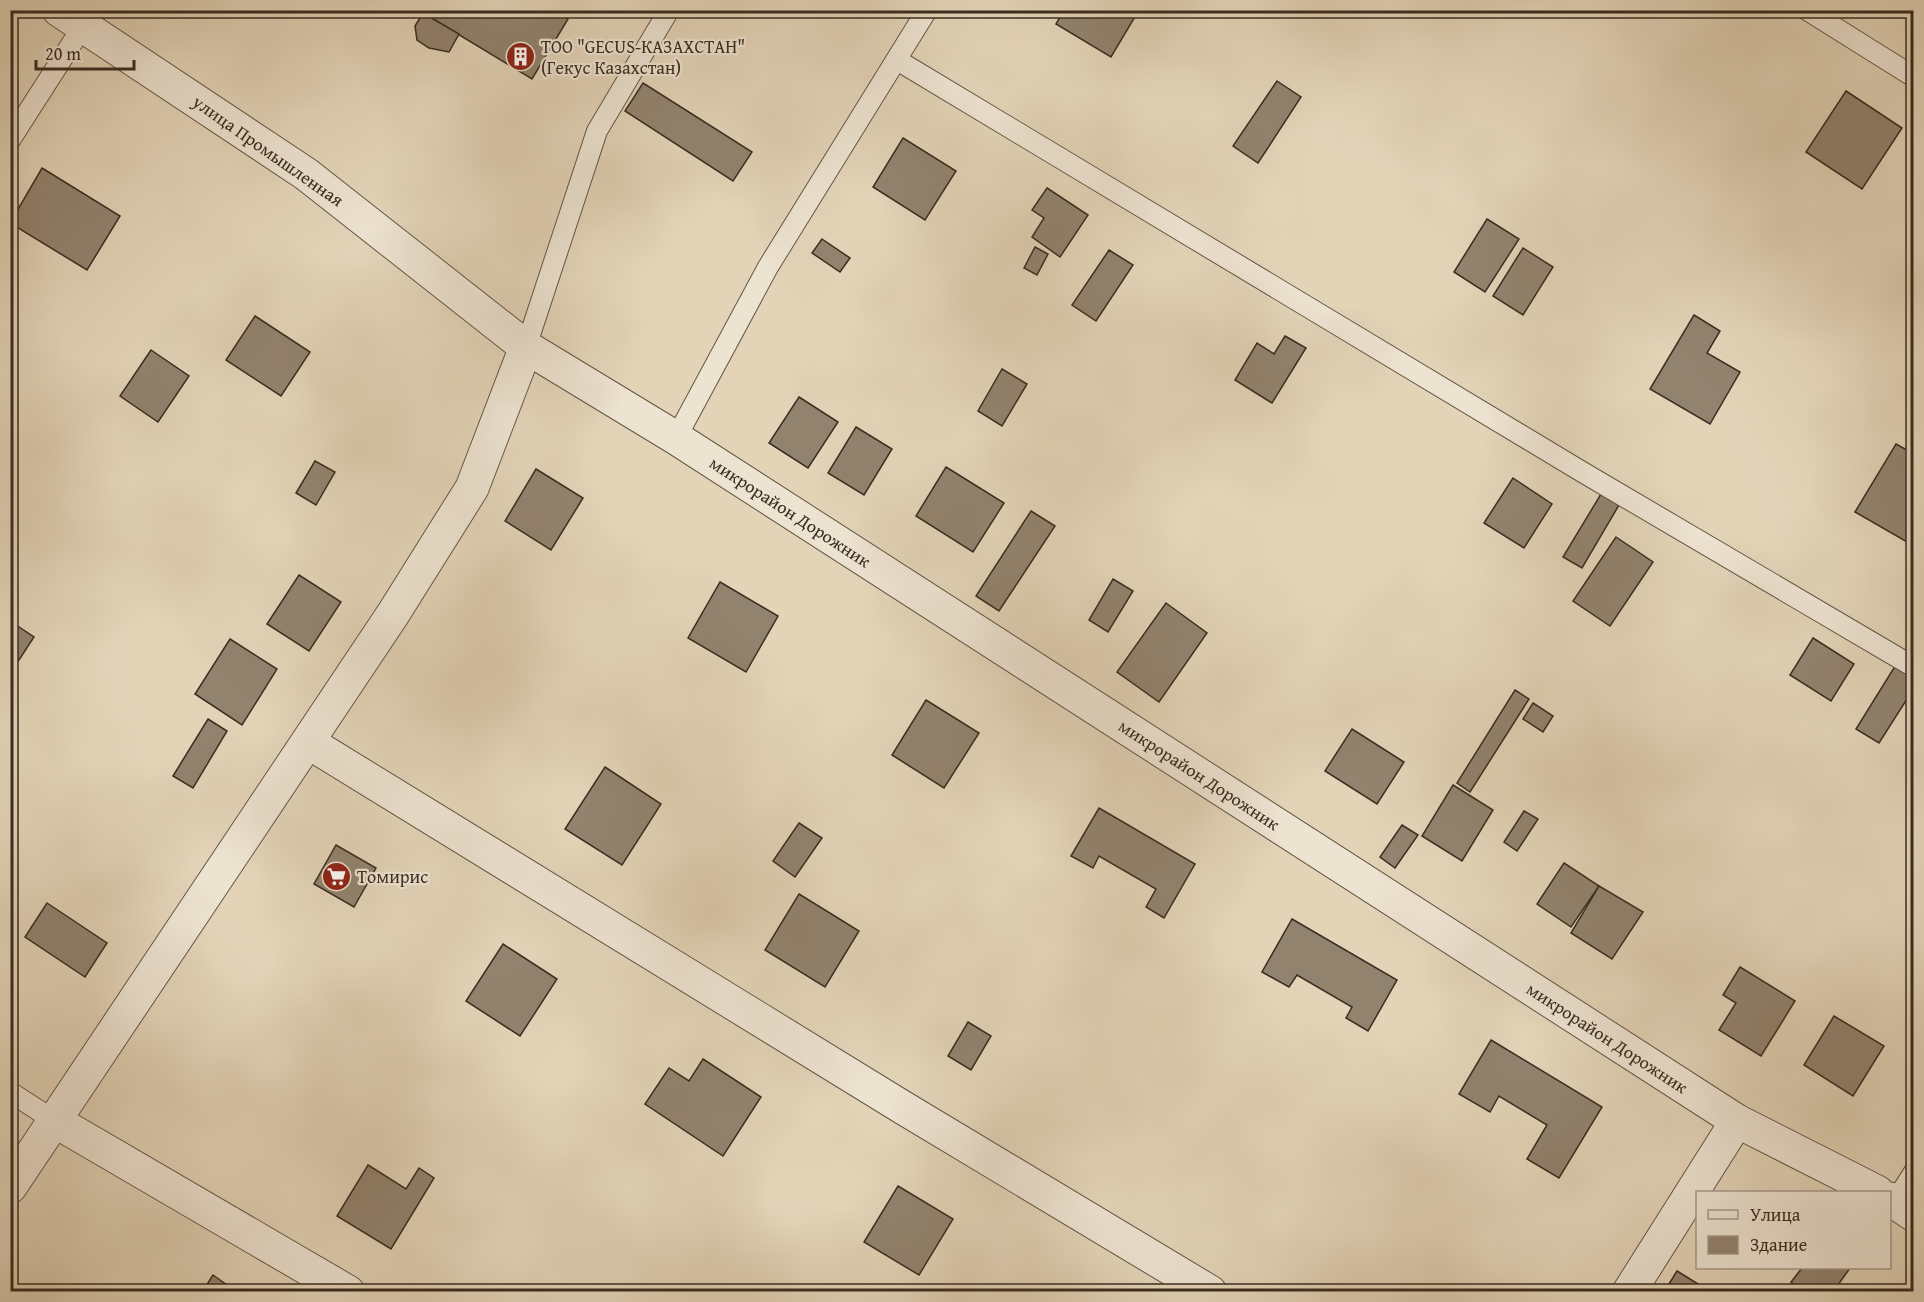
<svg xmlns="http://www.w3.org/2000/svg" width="1924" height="1302" viewBox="0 0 1924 1302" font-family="'Gentium Book Plus',serif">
	<rect width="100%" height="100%" fill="#e3d4b8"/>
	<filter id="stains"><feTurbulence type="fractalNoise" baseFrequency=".00333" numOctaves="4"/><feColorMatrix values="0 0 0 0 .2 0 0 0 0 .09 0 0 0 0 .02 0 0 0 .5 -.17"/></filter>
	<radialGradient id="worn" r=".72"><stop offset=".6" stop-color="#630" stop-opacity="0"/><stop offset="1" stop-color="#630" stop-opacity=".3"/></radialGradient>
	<g fill="#92836f" stroke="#3a2c20" stroke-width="1.5">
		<path d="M418,10h136l14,9 -36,60z"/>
		<path d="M1064,10h75l-28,47 -55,-33z"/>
		<path d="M423,13l36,21 -10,18 -20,-4 -12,-8 -2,-14z"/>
		<path d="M1277,81l24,16 -43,66 -25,-17z"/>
		<path d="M643,83l109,69 -19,29 -108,-70z"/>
		<path d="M1846,91l56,37 -40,61 -56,-37z"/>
		<path d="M903,138l53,33 -31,49 -52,-33z"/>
		<path d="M42,168l78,48 -33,54 -77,-47z"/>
		<path d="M1047,188l41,27 -28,42 -28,-20 12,-19 -12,-8z"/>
		<path d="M1487,219l32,20 -34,53 -31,-20z"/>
		<path d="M822,239l28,19 -10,14 -28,-19z"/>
		<path d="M1035,247l13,7 -11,21 -13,-7z"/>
		<path d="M1523,248l30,19 -30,48 -30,-19z"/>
		<path d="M1109,250l24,15 -37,56 -24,-16z"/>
		<path d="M1694,315l26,16 -13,22 33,19 -30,52 -60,-35z"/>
		<path d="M255,316l55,36 -29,44 -55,-36z"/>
		<path d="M1285,336l21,12 -34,55 -37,-23 22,-37 17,11z"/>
		<path d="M151,350l38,26 -31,46 -38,-26z"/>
		<path d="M1002,369l25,15 -25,42 -24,-15z"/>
		<path d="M799,397l39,25 -30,46 -39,-25z"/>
		<path d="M856,427l36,22 -28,46 -36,-22z"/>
		<path d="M1896,444l18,10v92l-59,-34z"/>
		<path d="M315,461l20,11 -19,33 -20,-12z"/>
		<path d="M946,467l58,36 -31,49 -57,-36z"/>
		<path d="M536,469l47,29 -32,52 -46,-29z"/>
		<path d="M1513,478l39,26 -28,44 -40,-25z"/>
		<path d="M1601,494l18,11 -37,63 -19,-11z"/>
		<path d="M1031,511l24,15 -56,85 -23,-15z"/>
		<path d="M1616,537l37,25 -43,64 -37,-25z"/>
		<path d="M299,575l42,27 -32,49 -42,-27z"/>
		<path d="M1113,579l20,12 -25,41 -19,-12z"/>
		<path d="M720,582l58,34 -32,56 -58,-34z"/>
		<path d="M1166,603l41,30 -48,69 -42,-30z"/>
		<path d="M10,621l24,16 -17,26 -7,-4z"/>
		<path d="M1813,638l41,26 -23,37 -41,-26z"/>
		<path d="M230,639l47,30 -35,56 -47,-31z"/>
		<path d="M1897,663l17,10v15l-35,55 -23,-14z"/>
		<path d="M1515,690l14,9 -59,93 -13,-9z"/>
		<path d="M926,700l53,33 -35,55 -52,-33z"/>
		<path d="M1533,703l20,13 -10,16 -20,-13z"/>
		<path d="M208,719l19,12 -34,57 -20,-12z"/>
		<path d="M1352,729l52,33 -27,42 -52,-33z"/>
		<path d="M605,767l56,37 -39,61 -57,-36z"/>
		<path d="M1453,785l40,25 -31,51 -40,-25z"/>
		<path d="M1099,808l96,56 -31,54 -18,-11 10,-18 -57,-33 -6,12 -22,-12z"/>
		<path d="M1524,811l14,8 -21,32 -13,-9z"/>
		<path d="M799,823l23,15 -27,39 -22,-16z"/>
		<path d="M1402,825l16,10 -23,33 -15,-11z"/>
		<path d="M336,845l40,23 -22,39 -40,-23z"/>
		<path d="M1564,863l35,23 -28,41 -34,-23z"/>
		<path d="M1599,886l44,26 -31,47 -41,-26z"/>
		<path d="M799,894l60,37 -34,56 -60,-37z"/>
		<path d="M47,903l60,40 -22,34 -60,-40z"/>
		<path d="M1292,919l105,61 -29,51 -22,-13 6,-11 -55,-32 -8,12 -27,-15z"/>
		<path d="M503,944l54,35 -37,57 -54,-35z"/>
		<path d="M1740,967l55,34 -34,55 -42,-26 17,-27 -13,-8z"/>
		<path d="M1834,1016l50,30 -31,50 -49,-31z"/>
		<path d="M968,1022l23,14 -20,34 -23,-14z"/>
		<path d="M1491,1040l111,67 -43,71 -32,-19 20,-34 -48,-29 -9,16 -31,-18z"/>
		<path d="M703,1059l58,38 -38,59 -78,-52 24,-36 20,13z"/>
		<path d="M368,1165l38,24 13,-21 15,10 -43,71 -54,-33z"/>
		<path d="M898,1186l55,33 -34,56 -55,-33z"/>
		<path d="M1802,1268h48l-17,24h-29l-13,-10z"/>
		<path d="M1677,1271l34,21h-47z"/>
		<path d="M213,1275l24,17h-35z"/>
	</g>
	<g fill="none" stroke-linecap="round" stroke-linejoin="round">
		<defs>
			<g id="service">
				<path d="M1807,10l107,67"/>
				<path d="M897,60l687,413 330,194"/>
				<path d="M10,140l73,-114"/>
				<path d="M526,347l71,-216 72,-121"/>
				<path d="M676,438l92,-171 159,-257"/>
				<path d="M10,1092l45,29"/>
				<path d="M1895,1202l19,-30"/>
			</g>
			<g id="minor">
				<path d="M59,10l247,164 220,173 150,91 1061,683 140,71"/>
				<path d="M308,742l594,365 308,185"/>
				<path d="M55,1121l293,171"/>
				<path d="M10,1187l383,-573 79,-126 54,-141"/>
				<path d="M1890,1199l24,16"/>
				<path d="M1629,1292l108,-171"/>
			</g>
		</defs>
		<use href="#service" stroke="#645646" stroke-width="22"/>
		<use href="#minor" stroke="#645646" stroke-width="35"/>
		<use href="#service" stroke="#ede3d1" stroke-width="20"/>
		<use href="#minor" stroke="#ede3d1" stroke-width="33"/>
	</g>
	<defs>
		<symbol id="building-disc" viewBox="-11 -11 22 22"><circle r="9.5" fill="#8f2418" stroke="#ede3d1"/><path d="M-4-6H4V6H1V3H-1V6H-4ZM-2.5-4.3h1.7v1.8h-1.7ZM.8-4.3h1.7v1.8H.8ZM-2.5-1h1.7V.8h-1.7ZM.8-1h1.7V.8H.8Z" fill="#fff"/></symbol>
		<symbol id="supermarket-disc" viewBox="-11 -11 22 22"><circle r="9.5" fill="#8f2418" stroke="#ede3d1"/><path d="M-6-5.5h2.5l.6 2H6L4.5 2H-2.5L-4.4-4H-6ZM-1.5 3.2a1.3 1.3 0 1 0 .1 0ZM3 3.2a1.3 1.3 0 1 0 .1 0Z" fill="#fff"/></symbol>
	</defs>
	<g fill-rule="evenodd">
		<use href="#building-disc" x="504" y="40" width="33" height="33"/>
		<use href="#supermarket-disc" x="320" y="860" width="33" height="33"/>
	</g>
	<g text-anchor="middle" stroke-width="4.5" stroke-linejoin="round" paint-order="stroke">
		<g font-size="18" fill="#3a2c20" stroke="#ede3d1" text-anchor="start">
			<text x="541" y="53">ТОО "GECUS-КАЗАХСТАН"<tspan x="541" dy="21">(Гекус Казахстан)</tspan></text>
			<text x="357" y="883">Томирис</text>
		</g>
		<g font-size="18" fill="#3a2c20" stroke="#ede3d1">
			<text transform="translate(268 151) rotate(35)" y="6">улица Промышленная</text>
			<text transform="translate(790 512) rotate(33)" y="6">микрорайон Дорожник</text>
			<text transform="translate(1199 775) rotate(33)" y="6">микрорайон Дорожник</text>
			<text transform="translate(1607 1038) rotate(33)" y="6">микрорайон Дорожник</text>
		</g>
	</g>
	<rect width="1924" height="1302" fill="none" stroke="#e3d4b8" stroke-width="36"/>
	<rect x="12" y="12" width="1900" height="1278" fill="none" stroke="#3a2c20" stroke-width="3"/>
	<rect x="18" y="18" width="1888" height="1266" fill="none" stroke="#3a2c20" stroke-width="1.5"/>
	<rect x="1696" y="1191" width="195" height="78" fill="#ede3d1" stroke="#a59a8a" stroke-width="1.5"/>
	<rect x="1708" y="1210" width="30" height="9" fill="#ede3d1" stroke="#a59a8a" stroke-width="1.5"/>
	<text x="1750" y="1221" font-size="18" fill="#3a2c20">Улица</text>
	<rect x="1708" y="1236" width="30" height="18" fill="#92836f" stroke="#a59a8a" stroke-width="1.5"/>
	<text x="1750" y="1251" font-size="18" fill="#3a2c20">Здание</text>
	<path d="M36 60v9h98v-9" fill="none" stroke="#3a2c20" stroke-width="3"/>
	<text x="45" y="60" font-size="18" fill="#3a2c20" stroke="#ede3d1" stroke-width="4.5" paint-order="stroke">20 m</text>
	<rect width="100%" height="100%" filter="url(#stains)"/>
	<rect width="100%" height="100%" fill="url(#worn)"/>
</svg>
